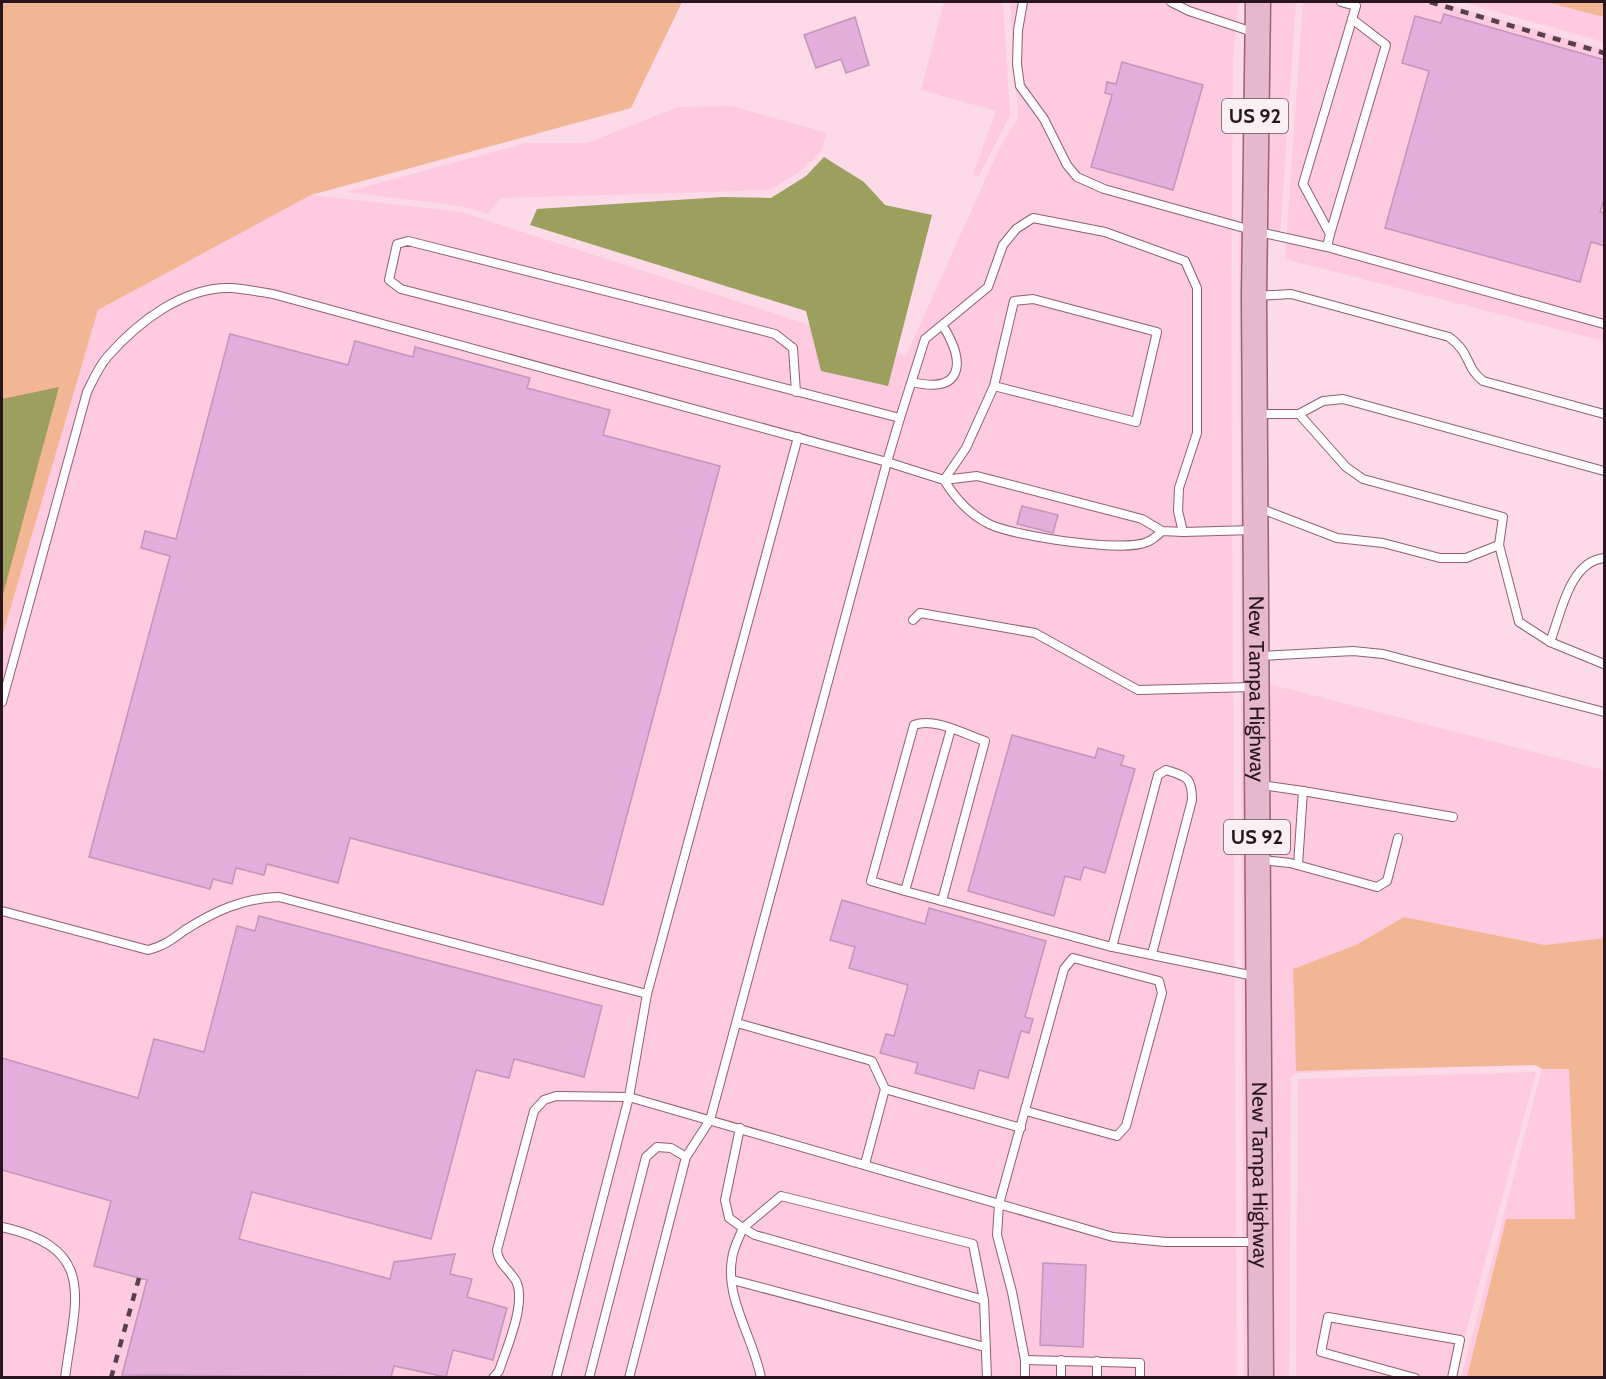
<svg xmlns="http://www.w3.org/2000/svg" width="1606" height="1379" viewBox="0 0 1606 1379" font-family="Cabin,sans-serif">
	<rect width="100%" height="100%" fill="#fcdae8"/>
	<g fill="#fdcae0">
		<path d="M944,2h59l7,113 -31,61 -6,-1 23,-64 -75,-21z"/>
		<path d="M1010,2h229l-6,53 -2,262 6,1060h-1235v-740l96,-327 213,-115 150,17 445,144 93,-207 19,-32z"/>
		<path d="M1266,2h30l-16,234 -17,-5z"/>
		<path d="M1303,2h137l164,47v292l-319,-82z"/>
		<path d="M1462,2h84l58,15v25z"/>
		<path d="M731,106l96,27 -6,18 -21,20 -30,19 -270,8 -12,16 -27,-8 -115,-14 181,-49h60l91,-36z"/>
		<path d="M1239,227l7,1 6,1150 -8,-1 -1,-75z"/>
		<path d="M1265,683l339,87v168l-59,7 -141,-28 -48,28 -63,24 3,102 74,-1 -73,3 -6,4 -2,301 -20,-1z"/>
		<path d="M1542,1069h27l6,150h-69l-39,158 -6,1z"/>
		<path d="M1536,1072l-82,305 -158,1 2,-299z"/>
	</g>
	<g fill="#f2b694">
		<path d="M2,2h680l-51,106 -320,87 -213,115 -96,327z"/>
		<path d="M1546,2h58v15z"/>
		<path d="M1404,917l141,28 59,-7v439h-137l39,-158h69l-6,-150h-27l-7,-4 -239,6 -3,-102 63,-24z"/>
	</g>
	<g fill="#9c9f5e">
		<path d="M824,157l40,25 21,23 47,10 -44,171 -67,-15 -15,-60 -276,-86 7,-16 186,-12 48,1 35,-22z"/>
		<path d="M59,387l-57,211v-199z"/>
	</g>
	<g fill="#e3addc" stroke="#c096ba" stroke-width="1.5">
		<path d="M1444,14l161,46v137l-5,15 5,1v33l-14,-4 -11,40 -195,-54 44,-157 -27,-8 13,-47 26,7z"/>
		<path d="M855,17l14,48 -23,8 -5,-14 -25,9 -12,-33z"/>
		<path d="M1122,62l81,23 -30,105 -82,-23 21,-72 -7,-2 2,-11 9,2z"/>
		<path d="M230,334l118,31 7,-24 58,16 2,-10 115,31 -3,10 83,22 -7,25 117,31 -117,439 -253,-67 -12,45 -71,-19 -3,11 -28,-7 -4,16 -19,-5 -3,10 -121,-32 81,-301 -29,-8 4,-17 31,8z"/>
		<path d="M1022,506l36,9 -5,18 -36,-9z"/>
		<path d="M1012,735l83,23 3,-10 26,8 -3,9 14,4 -30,104 -21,-6 -4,13 -15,-4 -11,40 -86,-25z"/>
		<path d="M842,900l83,24 4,-16 117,33 -21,76 8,2 -4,14 -8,-2 -13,47 -29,-8 -5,19 -59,-16 3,-10 -38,-10 6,-19 8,2 14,-51 -59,-17 6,-21 -25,-7z"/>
		<path d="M259,916l343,90 -18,71 -70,-18 -5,19 -33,-8 -45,169 -179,-47 -13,47 151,40 4,-17 61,-8 -5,20 22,5 -5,18 40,11 -14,52 -40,-10 -7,27 -52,-11 -3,11 -269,-2 25,-95 -53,-14 17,-65 -109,-31v-112l136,40 16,-59 50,13 33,-126 18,5z"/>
		<path d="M1043,1263l43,2 -3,82 -43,-2z"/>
	</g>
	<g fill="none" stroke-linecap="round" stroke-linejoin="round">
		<defs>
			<g id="service">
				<path d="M1023,2l-5,28 -1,34 3,22 24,33 23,46 10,12 27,12 151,42 72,16 3,-13 -27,-50 53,-178 -15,-4"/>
				<path d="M1171,2l18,9 64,21"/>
				<path d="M1330,234l56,-189 -34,-26"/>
				<path d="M1327,247l277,77"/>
				<path d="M1256,296l35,-2 158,43c23,17 15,29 34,44l121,33"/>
				<path d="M912,382c51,12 54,-19 31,-56"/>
				<path d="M796,392l-3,-44 -18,-14 -367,-93 -11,3 -8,36 12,9 499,129 25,-79 63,-52 15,-42 13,-16 17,-11 72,14 80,29 12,27v145l-18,55 -1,23 5,21 71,-2"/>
				<path d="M1256,414h43l47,53 17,12 140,38 -4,28 20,77 31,20 54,22"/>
				<path d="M1299,414l24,-13 20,-2 261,72"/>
				<path d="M900,418l-13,44 57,18 22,-32 28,-62 20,-85 19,-2 124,33 -21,90 -142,-36"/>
				<path d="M1259,508l78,30 46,5 57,15h26l33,-13"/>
				<path d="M1162,531c-4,4 -9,9 -15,11 -23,11 -134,-6 -158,-18 -20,-10 -34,-26 -45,-44l33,-4 165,43 20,12 21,1"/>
				<path d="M913,620l7,-7 115,20 103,57 115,-3"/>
				<path d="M1550,642c11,-28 19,-80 54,-84"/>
				<path d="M1261,656l92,-5 30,3 221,58"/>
				<path d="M2,702l85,-310c6,-12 12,-26 21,-36 30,-34 76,-70 124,-68 13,1 28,4 41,6l614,168 -177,658 -24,37 -57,221"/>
				<path d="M1261,785l42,6 -5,74"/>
				<path d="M1303,791l150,26"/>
				<path d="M1262,860l28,3 87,24 10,-6 11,-43"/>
				<path d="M905,891l203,55 146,30"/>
				<path d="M942,901l43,-160c-21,-7 -51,-24 -71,-16l-43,156 34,10 46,-162"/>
				<path d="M2,911l146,39c18,-5 23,-10 37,-20 30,-19 58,-32 94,-33l368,97 151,-557"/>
				<path d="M1112,947l46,-172 8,-5c21,7 26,7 26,30l-40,154"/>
				<path d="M647,994l-18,103 484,140 53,5h92"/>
				<path d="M737,1023l135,38 13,28 136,39"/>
				<path d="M740,1128l-15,72 4,18 14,10c-4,10 -10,20 -11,31 -7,40 22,80 29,119"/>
				<path d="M865,1164l20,-75"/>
				<path d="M2,1227c97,22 73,72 63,151"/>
				<path d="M733,1280l252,67"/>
				<path d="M984,1300l-229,-65 -12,-7 38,-32 192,48 11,56 3,78"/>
				<path d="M1025,1360l115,3v15"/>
				<path d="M493,1378l6,-7c7,-22 28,-68 17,-90 -7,-12 -18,-17 -19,-31l37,-139 10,-11 12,-4 73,1 -73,281"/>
				<path d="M589,1378l57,-221 11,-10 14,1 15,9"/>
				<path d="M1025,1378v-18l-13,-68 -15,-57 2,-31 65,-235 9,-11 86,23 3,12 -36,133 -9,10 -91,-25"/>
				<path d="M1061,1378v-18"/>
				<path d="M1097,1378v-17"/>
				<path d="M1415,1378l-94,-26 7,-35 132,23 -8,38"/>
			</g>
			<g id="primary">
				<path id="s1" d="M1258,2l-4,294 7,1082"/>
			</g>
		</defs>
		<use href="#service" stroke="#8f5e74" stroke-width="10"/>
		<use href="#primary" stroke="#99607a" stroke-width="27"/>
		<use href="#service" stroke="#fff" stroke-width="8"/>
		<use href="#primary" stroke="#e6b8cd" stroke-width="24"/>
		<g stroke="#57404a" stroke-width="4.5" stroke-dasharray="8 8" stroke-linecap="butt">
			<path d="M1430,2l174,51"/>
			<path d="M111,1378l28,-100"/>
			<path d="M128,1378v-1"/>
		</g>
	</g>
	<g text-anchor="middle" stroke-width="4.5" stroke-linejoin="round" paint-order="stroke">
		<g fill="#faeff3" stroke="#68565e" stroke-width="1.5">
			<rect x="1222" y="99" width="66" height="34" rx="4.5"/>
			<rect x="1224" y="820" width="66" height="34" rx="4.5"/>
		</g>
		<g font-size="20" font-weight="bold" fill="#29151e">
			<text x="1255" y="123">US 92</text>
			<text x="1257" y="844">US 92</text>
		</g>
		<g font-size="21" fill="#29151e" stroke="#faeff3">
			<text dy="7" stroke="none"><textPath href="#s1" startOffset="687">New Tampa Highway</textPath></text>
			<text dy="7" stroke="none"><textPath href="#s1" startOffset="1173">New Tampa Highway</textPath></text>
		</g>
	</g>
	<rect width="1606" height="1379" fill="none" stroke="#29151e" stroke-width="6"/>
</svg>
